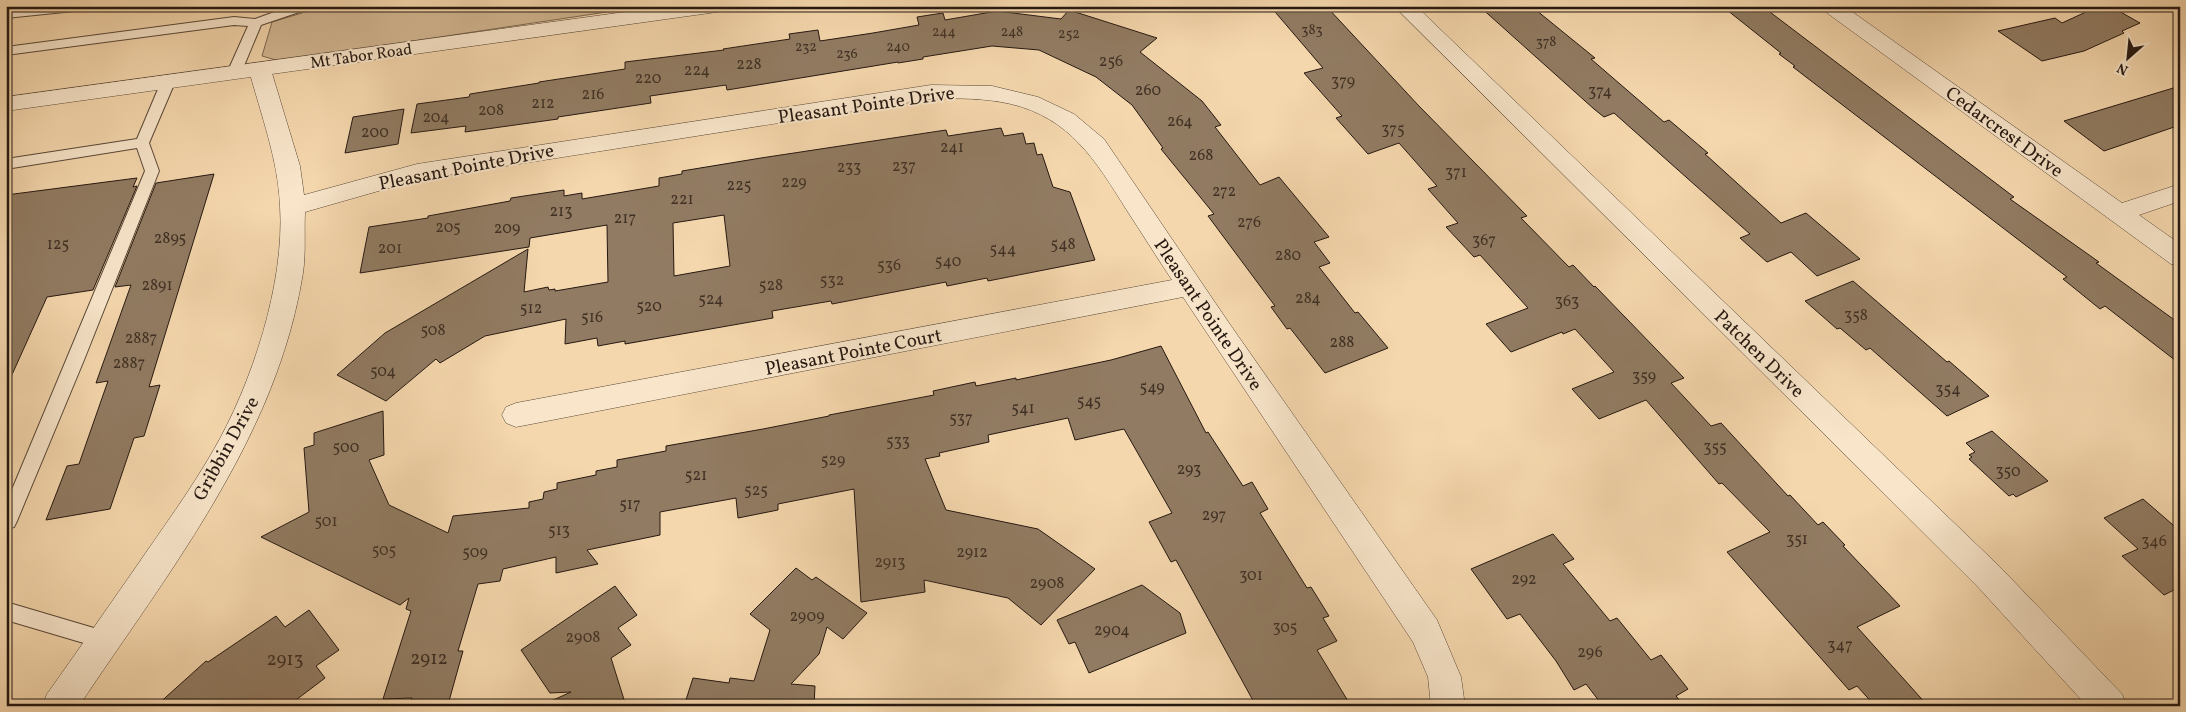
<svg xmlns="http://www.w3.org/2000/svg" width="2186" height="712" viewBox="0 0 2186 712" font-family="Vollkorn,serif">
	<rect width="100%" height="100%" fill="#f5d7ad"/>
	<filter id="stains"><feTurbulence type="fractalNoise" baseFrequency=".004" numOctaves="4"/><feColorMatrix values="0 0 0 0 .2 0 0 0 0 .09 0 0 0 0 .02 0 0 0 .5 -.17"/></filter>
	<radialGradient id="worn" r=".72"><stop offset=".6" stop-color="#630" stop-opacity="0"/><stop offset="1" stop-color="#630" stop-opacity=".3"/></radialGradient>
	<path fill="#d2b792" stroke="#7c6852" d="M325,6h322l-368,55 -17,-5 10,-34z"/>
	<g fill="#917b62" stroke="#251811" fill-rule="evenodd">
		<path d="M1270,6h56l93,100 108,110 -6,2 48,49 4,-2 21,22 1,-1 89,92 -13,5 40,43 10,-3 67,73 2,-1 28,30 5,-3 22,23 -2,1 57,60 -43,21 71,79h-53l-18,-20 -8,4 -122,-138 43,-20 -48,-49 -3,1 -73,-84 -47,19 -27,-30 42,-17 -39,-43 -12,5 -1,-2 -51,20 -25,-28 42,-16 -48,-53 -6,2 -28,-30 12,-4 -30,-34 9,-3 -38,-43 -31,11 -32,-36 6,-2 -38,-43 19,-5z"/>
		<path d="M1479,6h52l64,52 -4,1 73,63 5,-2 39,33 -3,1 76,69 25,-10 54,46 -43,17 -26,-24 -24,10 -27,-24 10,-4 -136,-121 -10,4 -10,-8z"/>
		<path d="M1722,6h40l252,191 -4,2 89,63 -3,1 84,61v40l-75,-58 -5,3 -37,-30 4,-2 -274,-210 2,-1 -16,-12 2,-1z"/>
		<path d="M2099,6h11l30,17 -18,8 2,2 -40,18 -42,10 -44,-30 57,-13 7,5z"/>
		<path d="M1069,10l88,28 -17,14 62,49 19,24 -6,2 45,58 19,-8 50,60 -15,5 16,21 -11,4 36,46 3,-1 30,36 -63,25 -35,-45 -3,1 -16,-22 4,-1 -67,-90 6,-2 -53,-65 2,-1 -31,-43 -36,-28 -57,-27 -47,-4 -69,11v2l-25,4v-1l-171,28 -1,-5 -76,11 1,7 -93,14v2l-93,13 1,-6 -55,7 6,-29 52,-7 1,-3 69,-11v-1l86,-13v-7l99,-12 -1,-1 67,-10 -1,-5 29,-4 2,11 53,-8 46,-8 -2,-8 26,-4 2,7 52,-9 64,8z"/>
		<path d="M2180,86v39l-76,26 -40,-30z"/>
		<path d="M404,109l-6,35 -53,9 8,-36z"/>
		<path d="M1001,128l3,8 19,-3 3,11 8,-1 3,12 5,-1 11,33 17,5 25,68 -107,21 -1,-3 -40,8 -1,-4 -114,22 -1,-3 -59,10 1,7 -148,26v-3l-27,5 -1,-8 -32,6 1,-25 -81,17 -45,27 -4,-4 -50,42 -49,-26 48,-42 143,-84 -4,43 24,-5 1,3 6,-1v2l53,-9 -1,-57 -77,13 -1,9 -169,26 9,-46 59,-9v-2l82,-15 1,-3 53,-8v6l18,-3v6l77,-13v-8l23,-4v-3l79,-13 185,-28 2,6zM724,215l6,51 -56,10 -1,-53z"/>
		<path d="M214,174l-65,213 11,-2 -16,51 -10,2 -24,71 -64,11 21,-54 12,-2 29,-83 -12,2 35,-98 -16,2 41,-104z"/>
		<path d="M137,178l-4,9 4,-1 -44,104 -46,7 -41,91v-193z"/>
		<path d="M1853,281l94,81 2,-1 40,35 -42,20 -77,-68 -4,2 -26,-22 -3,1 -32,-28z"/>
		<path d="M1161,346l45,87 2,-1 35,54 9,-4 16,27 -8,4 47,75 4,-1 18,29 -6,2 14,23 -20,9 34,56h-95l-80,-146 -5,2 -22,-40 23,-9 -48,-84 -49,11 -7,-22 -80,17 1,7 -50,11 1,3 -15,3 21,51 92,19 57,40 -54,56 -33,-27 -84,-18 1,12 -64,10 -7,-113 -76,15v6l-40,8 -2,-20 -76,14v23l-73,15 11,14 -42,9v-16l-53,12 -3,12 -22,3 -20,67h5l-14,50 -39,3 2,-6 -29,1 28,-88 -5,-2 3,-11 -9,7 -139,-68 48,-25 -5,-64 10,-3v-12l69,-22 1,44 -15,5 20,45 59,28 5,-17 76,-8v-6l14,-3 1,-7 13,-3v-6l39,-8v-4l21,-4v-7l49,-9v-5l97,-17 66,-13v-1l105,-20 -1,-4 42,-9 1,4 40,-8v2l95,-20z"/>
		<path d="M1992,431l56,50 -32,16 -3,-3 -4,2 -40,-37 3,-2 -3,-2 6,-3 -9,-9z"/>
		<path d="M2143,499l37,32v56l-16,8 -42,-39 16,-7 -34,-31z"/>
		<path d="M1553,534l21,25 -11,5 47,57 7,-3 34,42 10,-5 27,34 -12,7 8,10h-81l-17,-22 -12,6 -18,-29 -36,-47 -13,5 -36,-50z"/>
		<path d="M796,568l16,12 4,-3 51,36 -24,26 -16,-12 -8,27 -28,30 24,2 -1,20h-130l9,-28 36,5 1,-5 24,3 16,-51 -20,-16z"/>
		<path d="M1142,585l38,28 6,20 -97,40 -14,-31 -6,2 -12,-24z"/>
		<path d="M615,586l22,29 -19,13 13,17 -20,13 15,48h-86l31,-14 -21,1 -29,-43z"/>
		<path d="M309,610l30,40 -23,16 9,12 -37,28h-132l50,-45 2,1 68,-46 9,11z"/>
	</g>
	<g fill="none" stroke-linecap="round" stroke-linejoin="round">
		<defs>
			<g id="service">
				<path d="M45,6h45l-6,4 -78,8v-8z"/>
				<path d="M291,6h19l-2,3 -47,16 -20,48 -7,4 -7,-4 21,-47 -14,-1 -228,30v-8l228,-30 21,2z"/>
				<path d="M168,78l7,4 -26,61 10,28 -75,189 -67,161 -3,6 -8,2v-25l139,-333 -8,-23 -131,21v-10l131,-20 24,-57z"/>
				<path d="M6,602l98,29 7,3 3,6 -3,6 -7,3 -98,-29z"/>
			</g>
			<g id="minor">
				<path d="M1394,6h22l583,560 123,128 5,12h-40l-110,-120z"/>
				<path d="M1820,6h24l278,197 58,-19v17l-41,14 41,29v22l-9,-2 -348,-254z"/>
				<path d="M260,63l8,2 3,5 29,96 4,29 113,-31 514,-79 61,1 46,11 36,17 30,25 125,184 208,297 24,57 4,29h-34l-3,-29 -15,-35 -230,-345 -667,130 -10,-4 -4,-8 4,-8 10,-4 656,-123c-16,-24 -31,-48 -46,-71 -30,-48 -56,-91 -115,-105 -26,-6 -53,-6 -80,-5l-514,81 -112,32c-1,20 1,41 -2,61 -26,164 -134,298 -224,433h-37l5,-12c30,-42 59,-84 89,-127 26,-38 54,-76 77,-116 39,-67 72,-168 67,-245 -2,-47 -19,-91 -31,-136l3,-5z"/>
			</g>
			<path id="tertiary" d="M669,6h58l-3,4 -7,2 -711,99v-14z"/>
		</defs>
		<use href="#service" stroke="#594838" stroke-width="2"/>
		<use href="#minor" stroke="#594838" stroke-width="1"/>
		<use href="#tertiary" stroke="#594838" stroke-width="1"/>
		<use href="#service" fill="#f8e5ca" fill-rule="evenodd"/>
		<use href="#minor" fill="#f8e5ca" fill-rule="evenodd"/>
		<use href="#tertiary" fill="#f8e5ca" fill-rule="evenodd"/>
	</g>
	<g text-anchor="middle" stroke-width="4" stroke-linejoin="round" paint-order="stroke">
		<g font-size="14" fill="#403125">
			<text x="1312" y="34">383</text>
			<text x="944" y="36">244</text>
			<text x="1012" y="36">248</text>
			<text x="1069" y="38">252</text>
			<text x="1546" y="46">378</text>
			<text x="806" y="51">232</text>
			<text x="898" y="51">240</text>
			<text x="847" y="58">236</text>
		</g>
		<g font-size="16" fill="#251811" stroke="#f8e5ca">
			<text transform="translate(361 55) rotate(-8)" y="6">Mt Tabor Road</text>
		</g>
		<g font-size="16" fill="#403125">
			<text x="1111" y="66">256</text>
			<text x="749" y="69">228</text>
			<text x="697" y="75">224</text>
			<text x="648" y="83">220</text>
			<text x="1343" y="86">379</text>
			<text x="1148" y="95">260</text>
			<text x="1600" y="96">374</text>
			<text x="593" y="99">216</text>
			<text x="543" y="108">212</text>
			<text x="491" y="115">208</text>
			<text x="436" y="122">204</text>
			<text x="1180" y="126">264</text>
			<text x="1393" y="134">375</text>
			<text x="375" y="137">200</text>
			<text x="952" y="152">241</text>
			<text x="1201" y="160">268</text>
			<text x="904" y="171">237</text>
			<text x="849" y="172">233</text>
			<text x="1456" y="177">371</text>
			<text x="794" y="187">229</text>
			<text x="739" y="190">225</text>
			<text x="1224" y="196">272</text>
			<text x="682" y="204">221</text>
			<text x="561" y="216">213</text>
			<text x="625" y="223">217</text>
			<text x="1249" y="227">276</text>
			<text x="448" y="232">205</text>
			<text x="507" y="233">209</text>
			<text x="170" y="243">2895</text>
			<text x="1484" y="245">367</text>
			<text x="58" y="249">125</text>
			<text x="1063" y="249">548</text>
			<text x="390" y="253">201</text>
			<text x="1003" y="254">544</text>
			<text x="1288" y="260">280</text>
			<text x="948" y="266">540</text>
			<text x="889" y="270">536</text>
			<text x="832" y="285">532</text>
			<text x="157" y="290">2891</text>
			<text x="771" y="290">528</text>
			<text x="1308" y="303">284</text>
			<text x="711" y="304">524</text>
			<text x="1567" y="306">363</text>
			<text x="649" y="311">520</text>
			<text x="531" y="313">512</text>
			<text x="1856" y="320">358</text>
			<text x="592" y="322">516</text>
			<text x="433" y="335">508</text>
			<text x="141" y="343">2887</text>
			<text x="1342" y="347">288</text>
			<text x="129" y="368">2887</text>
			<text x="383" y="376">504</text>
			<text x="1644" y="381">359</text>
			<text x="1152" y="392">549</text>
			<text x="1948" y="394">354</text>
			<text x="1089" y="406">545</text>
			<text x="1023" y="413">541</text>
			<text x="961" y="423">537</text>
			<text x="898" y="446">533</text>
			<text x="346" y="452">500</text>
			<text x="1715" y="452">355</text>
			<text x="833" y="465">529</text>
			<text x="1189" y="474">293</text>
			<text x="2008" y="476">350</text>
			<text x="696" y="480">521</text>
			<text x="756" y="495">525</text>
			<text x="630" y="509">517</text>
			<text x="1214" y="520">297</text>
			<text x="326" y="526">501</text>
			<text x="559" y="535">513</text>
			<text x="1797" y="544">351</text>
			<text x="2154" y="546">346</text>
			<text x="384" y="555">505</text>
			<text x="475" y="557">509</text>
			<text x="972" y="557">2912</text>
			<text x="890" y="567">2913</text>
			<text x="1251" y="580">301</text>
			<text x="1524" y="584">292</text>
			<text x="1047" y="588">2908</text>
			<text x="807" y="621">2909</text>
			<text x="1285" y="632">305</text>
			<text x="1112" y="635">2904</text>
			<text x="583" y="642">2908</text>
			<text x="1840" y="650">347</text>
			<text x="1590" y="657">296</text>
		</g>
		<g font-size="19" fill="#251811" stroke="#f8e5ca">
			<text transform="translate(866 104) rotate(-8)" y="7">Pleasant Pointe Drive</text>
			<text transform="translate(2005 131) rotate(36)" y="7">Cedarcrest Drive</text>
			<text transform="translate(466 166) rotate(-11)" y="7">Pleasant Pointe Drive</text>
			<text transform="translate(1209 314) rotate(56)" y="7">Pleasant Pointe Drive</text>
			<text transform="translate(853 351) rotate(-11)" y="7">Pleasant Pointe Court</text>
			<text transform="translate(1760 353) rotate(44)" y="7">Patchen Drive</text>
			<text transform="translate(225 448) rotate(-61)" y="7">Gribbin Drive</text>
		</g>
		<g font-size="19" fill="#403125">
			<text x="429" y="664">2912</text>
			<text x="285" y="665">2913</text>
		</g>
	</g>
	<rect width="2186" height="712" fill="none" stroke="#f5d7ad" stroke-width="25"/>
	<rect x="8" y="8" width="2171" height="697" fill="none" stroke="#251811" stroke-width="2.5"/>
	<rect x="12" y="12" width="2161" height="687" fill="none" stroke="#251811"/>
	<g transform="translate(2128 58) rotate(207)" stroke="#f8e5ca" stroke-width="4" paint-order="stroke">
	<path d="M0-4L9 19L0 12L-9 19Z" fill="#251811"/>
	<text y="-8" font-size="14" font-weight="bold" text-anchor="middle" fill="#251811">N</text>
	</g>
	<rect width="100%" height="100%" filter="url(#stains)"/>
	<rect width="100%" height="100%" fill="url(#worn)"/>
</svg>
